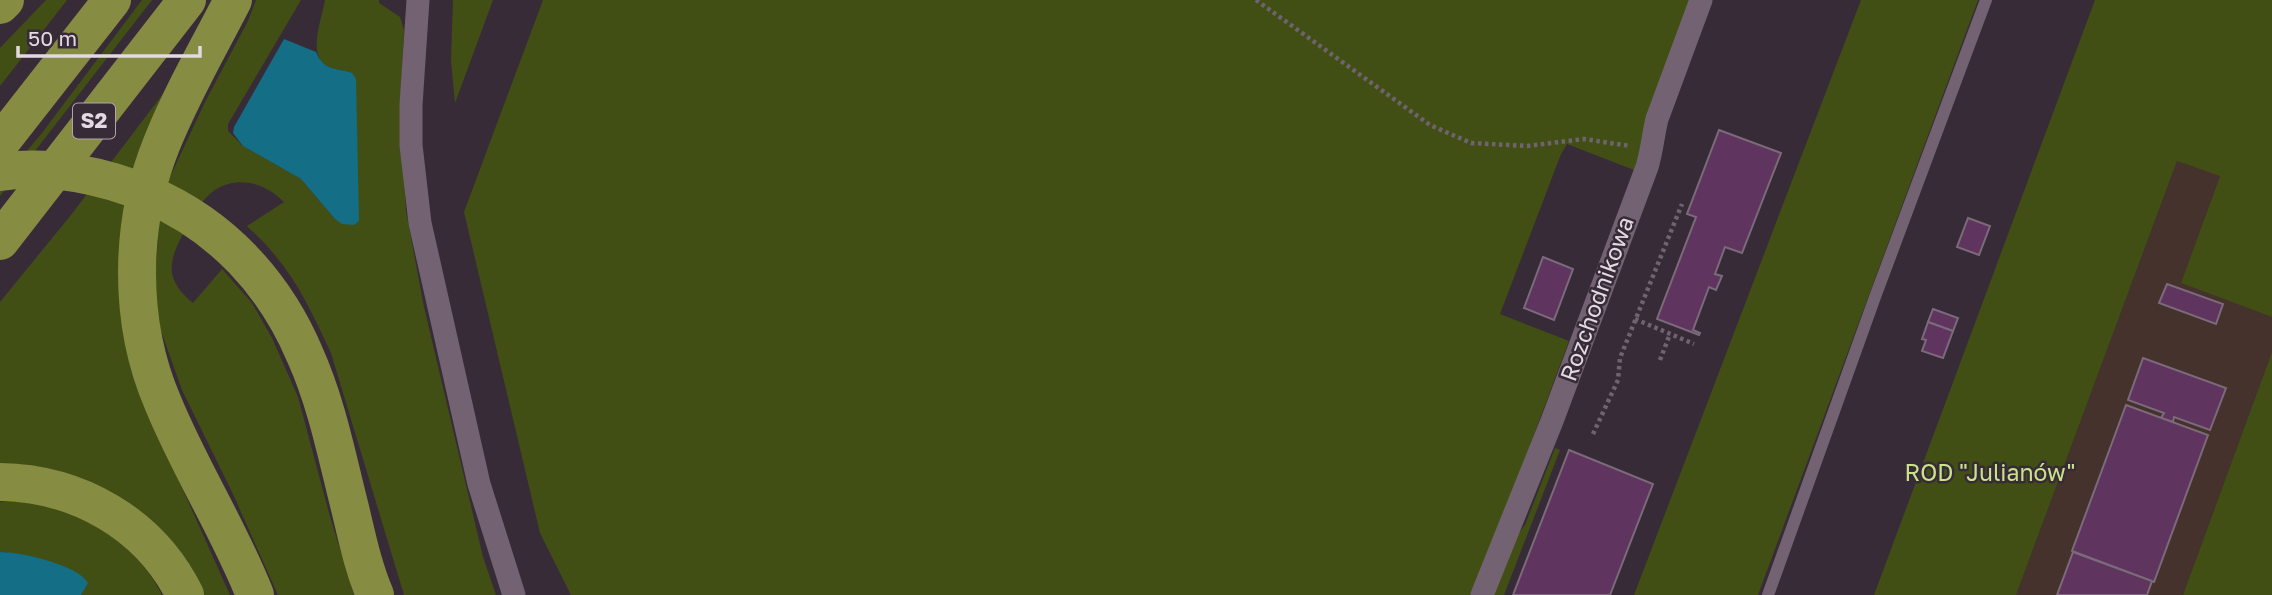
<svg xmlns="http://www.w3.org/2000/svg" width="2272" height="595" viewBox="0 0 2272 595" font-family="'Golos Text',sans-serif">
	<rect width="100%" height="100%" fill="#382b38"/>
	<path fill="#45322c" d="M2177,161l43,14 -39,108 91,34v35l-89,243h-167z"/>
	<g fill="#424f14">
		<path d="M46,0h21l-67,86v-38z"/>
		<path d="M142,0h10l-152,196v-13l42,-50z"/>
		<path d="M256,0h45l-73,124v7l15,15 58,33 33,39 9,-148c-41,-2 -23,-43 -18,-70h54v3l21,14 4,13 -4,84 6,97 18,96 59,250 13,38h-92l-73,-242c-16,-34 -32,-70 -57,-99 -8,-10 -18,-19 -27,-28l37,-24c-22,-23 -58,-29 -80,-2 -7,8 -12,18 -17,27 -8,14 -17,30 -15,46 2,12 12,23 21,30l29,-34 30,34 20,35 26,59 31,116 25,82h-76l-45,-101 -51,-104 -21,-59 -7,-35 5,-76 10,-41 37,-79 42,-79z"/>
		<path d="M453,0h40l-38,103 -4,-43z"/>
		<path d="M543,0h1154l-63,170 -67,-26 -6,10 -61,160 69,27 -95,254h-903l-31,-62 -76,-321z"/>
		<path d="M1861,0h117l-220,595h-124z"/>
		<path d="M2095,0h177v317l-91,-34 39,-107 -43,-15 -161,434h-142z"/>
		<path d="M172,82l-29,63 6,269 81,181h-26c-9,-15 -17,-33 -28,-47 -41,-53 -109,-86 -176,-84v-162l71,-87z"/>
		<path d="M2272,352v243h-89z"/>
		<path d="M1555,448l5,2 -56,145h-13l21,-53 13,-17z"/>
		<path d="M0,502c9,0 19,-1 27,0 55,8 111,43 135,93h-81l2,-2 -77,-41h-6z"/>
	</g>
	<g fill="#136e86">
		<path d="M284,39l32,13c9,20 19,15 36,21l4,6 3,142 -5,4 -12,-1 -8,-6 -33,-39 -58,-33 -10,-13 1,-6z"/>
		<path d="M0,552c21,0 78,13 88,31l-7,12h-81z"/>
	</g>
	<g fill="#5f345f" stroke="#7b6b7a" stroke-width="2">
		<path d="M1719,130l62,23 -39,100 -17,-6 -10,27 7,2 -6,14 -7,-3 -16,43 7,3 -1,2 -42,-16 39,-102 -9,-3z"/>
		<path d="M1968,218l22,8 -11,29 -22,-8z"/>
		<path d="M1543,257l30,12 -19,51 -30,-12z"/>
		<path d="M2167,284l56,20 -7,20 -57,-21z"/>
		<path d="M1933,309l25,9 -5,13 -25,-9z"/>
		<path d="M1928,322l25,9 -10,27 -21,-7 4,-11 -4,-1z"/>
		<path d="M2143,358l83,30 -16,42 -36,-13 -1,5 -12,-4 3,-5 -36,-13z"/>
		<path d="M2126,405l82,30 -54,147 -82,-31z"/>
		<path d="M1569,450l84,34 -43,111h-97z"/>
		<path d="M2073,552l79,29 -5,14h-90z"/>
	</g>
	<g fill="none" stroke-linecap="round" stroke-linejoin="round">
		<g stroke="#6f636f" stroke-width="4.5" stroke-dasharray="3.5 3.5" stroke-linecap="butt">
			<path d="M1256,0l174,125 41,18 56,3 57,-7 46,7"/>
			<path d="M1635,319l59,25"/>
			<path d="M1660,360l10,-26"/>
			<path d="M1593,434l25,-54 2,-22 62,-154"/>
		</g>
		<path stroke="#736372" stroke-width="12" d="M1768,595l107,-298 111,-297"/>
		<g stroke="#736372" stroke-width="23">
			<path d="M418,0l-7,105v40l9,78 59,261 35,111"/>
			<path d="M1482,595l70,-174 95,-254c5,-16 6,-32 10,-48l44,-119"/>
		</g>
		<g stroke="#868d42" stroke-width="38">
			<path d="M233,0c-24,47 -51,93 -71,143 -33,81 -34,179 1,260 27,66 66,126 92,192"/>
			<path d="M0,5l5,-5"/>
			<path d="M0,143l112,-143"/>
			<path d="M0,172c50,-8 105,4 150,23 72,31 125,89 155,160 22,49 32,102 45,153 7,29 13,59 25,87"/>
			<path d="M0,241l187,-241"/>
			<path d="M0,482c78,1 150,42 185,113"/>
		</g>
	</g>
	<g text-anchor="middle" stroke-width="5" stroke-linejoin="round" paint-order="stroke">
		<rect fill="#382b38" stroke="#afa5af" stroke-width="2" x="73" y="103.5" width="42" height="35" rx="5"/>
		<g font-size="21" font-weight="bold" fill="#e2d9e2">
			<text x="94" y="128">S2</text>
		</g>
		<g font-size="23" fill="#e2d9e2" stroke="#382b38">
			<text transform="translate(1597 299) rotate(-70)" y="8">Rozchodnikowa</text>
		</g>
		<g font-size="23" fill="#cae289" stroke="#382b38">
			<text x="1990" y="481">ROD "Julianów"</text>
		</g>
	</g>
	<path d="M18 46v10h182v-10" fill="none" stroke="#e2d9e2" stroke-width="3.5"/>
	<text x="28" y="46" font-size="21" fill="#e2d9e2" stroke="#382b38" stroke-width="5" paint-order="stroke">50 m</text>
</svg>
